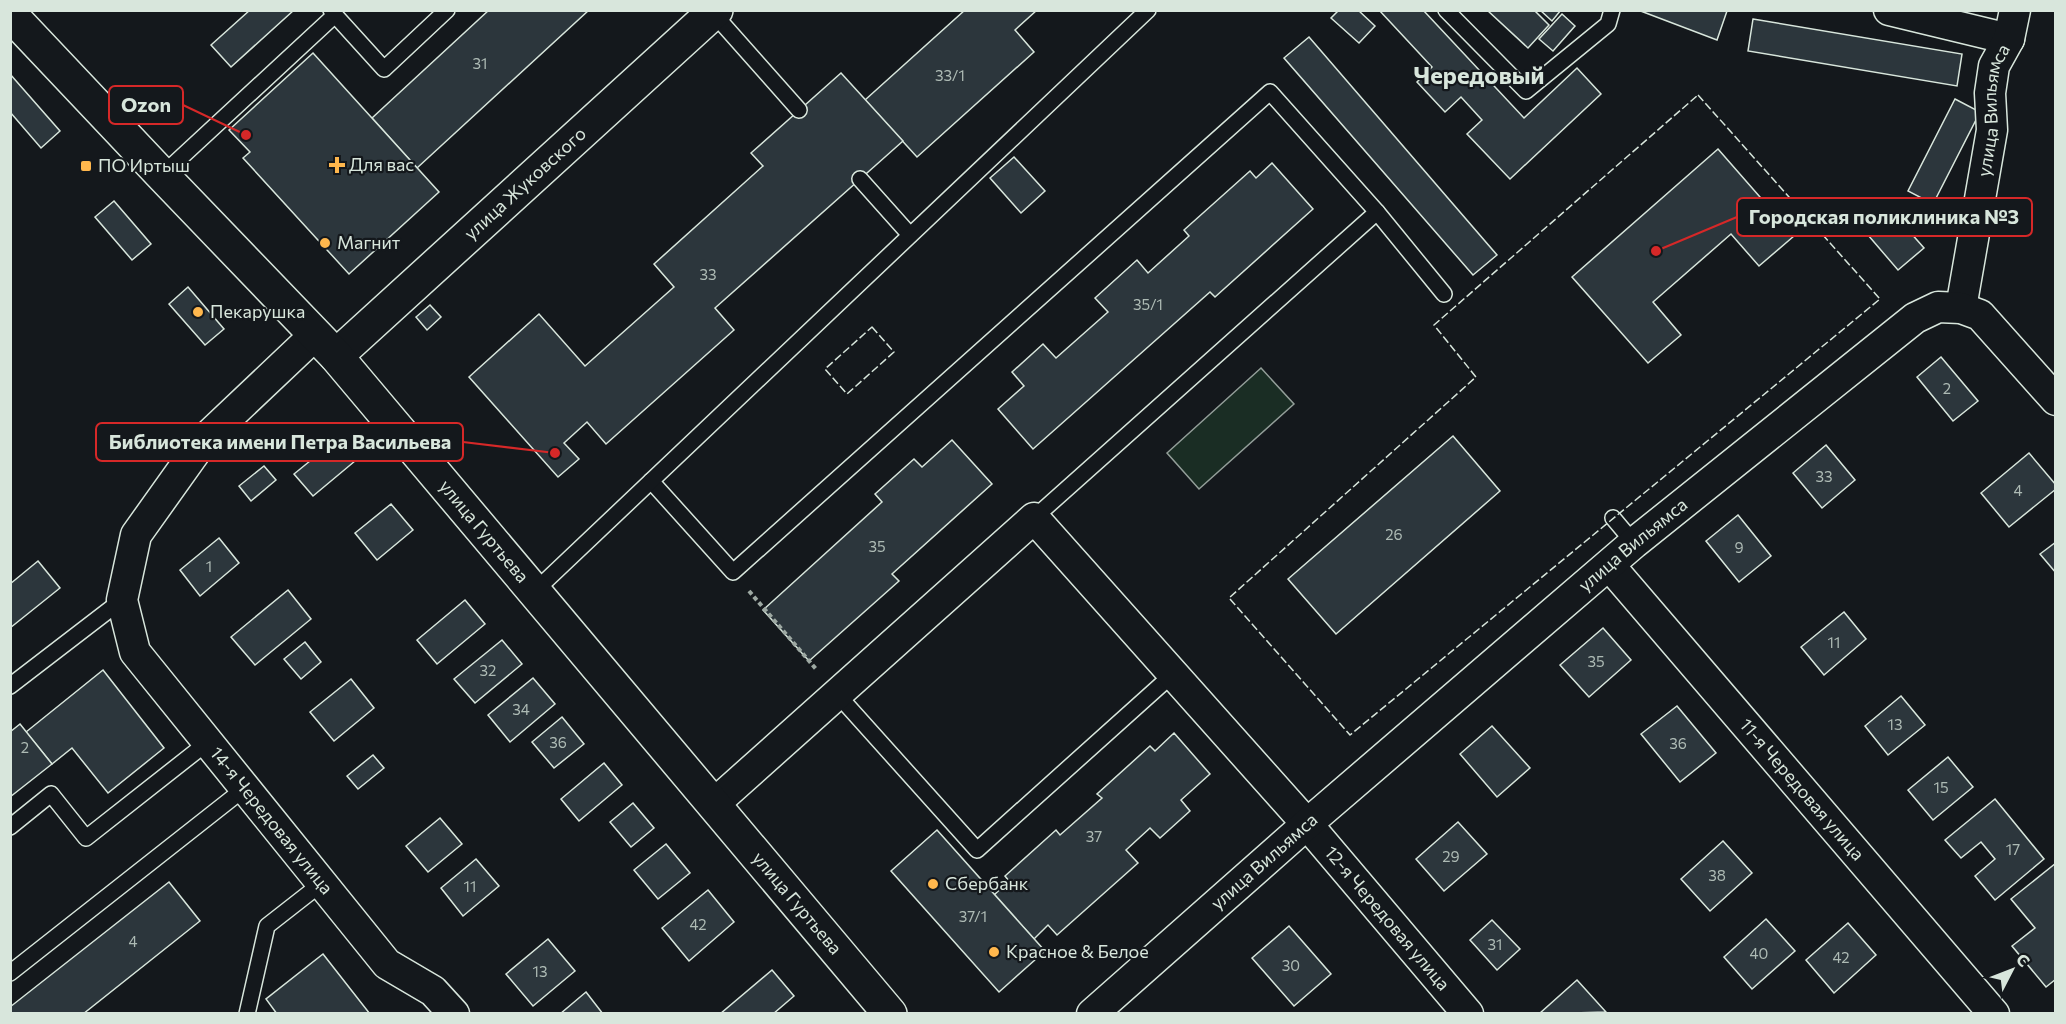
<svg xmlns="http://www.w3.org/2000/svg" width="2066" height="1024" viewBox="0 0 2066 1024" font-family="Commissioner,sans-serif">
	<rect width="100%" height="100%" fill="#14181c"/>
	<path fill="#1a2d24" stroke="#939e99" stroke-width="1.5" d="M1261,368l33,36 -95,85 -32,-36z"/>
	<g fill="#2c363c" stroke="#d8e6dc" stroke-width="1.5">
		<path d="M250,10h44l-63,57 -20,-22z"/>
		<path d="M489,10h100l-172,158 -45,-50z"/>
		<path d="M965,10h72l-22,20 19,22 -117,105 -52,-57z"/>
		<path d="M1339,10h19l17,16 -16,17 -28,-25z"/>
		<path d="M1379,10h44l101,108 53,-50 24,26 -91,85 -43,-45 15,-14 -21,-23 -16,15 -28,-30 15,-15z"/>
		<path d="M1487,10h47l15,15 -21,23z"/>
		<path d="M1540,10h21l-9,11z"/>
		<path d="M1638,10h88l1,1 -10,29z"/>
		<path d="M1562,14l13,12 -22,25 -14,-12z"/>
		<path d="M1753,19l209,35 -5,32 -209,-35z"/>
		<path d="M1309,37l188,218 -24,20 -189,-217z"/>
		<path d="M313,53l126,139 -90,82 -106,-116 7,-6 -21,-22z"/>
		<path d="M841,73l62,68 -188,167 19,22 -128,114 -19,-22 -23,21 15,16 -21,18 -89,-100 70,-63 46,52 89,-79 -20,-23 109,-98 -12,-13z"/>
		<path d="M10,74l50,57 -19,17 -31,-36z"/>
		<path d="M1955,99l25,13 -47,92 -25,-13z"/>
		<path d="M1718,149l76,87 -35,30 -28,-32 -78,68 28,33 -33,28 -76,-86z"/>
		<path d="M1014,157l31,34 -24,22 -31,-35z"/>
		<path d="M1272,163l41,46 -98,88 -5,-5 -177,157 -35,-40 26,-23 -12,-14 31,-28 13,14 52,-46 -13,-14 42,-38 11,13 41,-37 -5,-6 66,-59 6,7z"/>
		<path d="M114,201l37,43 -19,16 -37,-43z"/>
		<path d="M1887,206l37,42 -26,22 -36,-42z"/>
		<path d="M188,287l36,42 -19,16 -36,-41z"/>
		<path d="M430,305l11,12 -14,13 -11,-13z"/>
		<path d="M1941,357l37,44 -25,20 -36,-44z"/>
		<path d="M1453,436l47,55 -164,143 -48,-55z"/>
		<path d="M337,439l18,22 -42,35 -19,-22z"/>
		<path d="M952,440l40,44 -100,90 7,7 -90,80 -46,-51 119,-108 -7,-8 39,-35 8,8z"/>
		<path d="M1826,445l29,35 -33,28 -29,-35z"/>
		<path d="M2029,453l27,32v4l-47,38 -28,-34z"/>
		<path d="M264,466l12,14 -25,21 -12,-15z"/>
		<path d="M391,504l22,26 -36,30 -22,-27z"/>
		<path d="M1738,515l33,41 -32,26 -33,-41z"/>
		<path d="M219,538l20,25 -39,33 -20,-26z"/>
		<path d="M2056,542v31l-16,-19z"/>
		<path d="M38,561l22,27 -50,40v-44z"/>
		<path d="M288,590l23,29 -56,46 -24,-28z"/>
		<path d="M465,600l20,24 -48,40 -20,-24z"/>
		<path d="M1844,612l22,27 -42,36 -23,-28z"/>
		<path d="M1603,628l28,32 -42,37 -29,-32z"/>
		<path d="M502,640l20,24 -47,39 -21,-24z"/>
		<path d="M305,642l16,20 -20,17 -17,-20z"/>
		<path d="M103,670l61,78 -56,45 -36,-45 -20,16 -26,-32z"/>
		<path d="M533,678l22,26 -45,38 -22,-27z"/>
		<path d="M351,679l23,29 -40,33 -24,-29z"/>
		<path d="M1901,696l24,29 -37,30 -23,-29z"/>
		<path d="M1677,706l39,47 -36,29 -39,-48z"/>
		<path d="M562,717l22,27 -30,24 -22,-26z"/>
		<path d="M20,724l32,40 -42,33v-65z"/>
		<path d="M1492,726l38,42 -33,29 -37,-43z"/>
		<path d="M1174,733l36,41 -29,26 9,11 -30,27 -10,-10 -24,22 12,13 -81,72 -9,-10 -14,14 -40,-44 15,-14 -4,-5 51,-46 4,5 42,-37 -5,-4 53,-48 5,5z"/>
		<path d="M373,755l11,13 -26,21 -11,-13z"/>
		<path d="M1948,757l25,30 -40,33 -25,-30z"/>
		<path d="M604,763l18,22 -43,36 -18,-22z"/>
		<path d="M1995,799l49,60 -49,41 -20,-24 20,-17 -14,-17 -20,16 -16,-18z"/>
		<path d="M633,803l21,25 -23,19 -21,-25z"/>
		<path d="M440,818l22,26 -34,28 -22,-26z"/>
		<path d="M1458,822l29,32 -43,37 -28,-32z"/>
		<path d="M937,830l108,121 -46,41 -108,-121z"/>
		<path d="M1723,841l29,32 -42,38 -29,-32z"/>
		<path d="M666,844l24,29 -32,26 -24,-29z"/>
		<path d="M476,859l23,27 -36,30 -22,-28z"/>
		<path d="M2056,863v116l-10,8 -34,-41 23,-18 -24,-29z"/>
		<path d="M169,882l31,39 -117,93h-73v-7z"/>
		<path d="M708,890l26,32 -45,39 -27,-33z"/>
		<path d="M1766,919l29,32 -43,38 -28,-32z"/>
		<path d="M1492,920l28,29 -23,21 -27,-30z"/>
		<path d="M1848,923l28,32 -42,38 -28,-33z"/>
		<path d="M1289,926l42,48 -37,32 -42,-48z"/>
		<path d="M548,939l27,32 -42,35 -27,-32z"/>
		<path d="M323,954l47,60h-93l-11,-15z"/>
		<path d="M772,970l22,26 -21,18h-53z"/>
		<path d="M1577,980l29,32 -67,2z"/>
		<path d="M586,992l17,22h-43z"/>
	</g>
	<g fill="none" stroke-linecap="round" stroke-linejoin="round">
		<defs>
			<g id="service">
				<path d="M1446,10l80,81 82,-67 4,-14"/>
				<path d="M713,13l86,97"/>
				<path d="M335,15l49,54 63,-59"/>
				<path d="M162,175l173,-160 -4,-5"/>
				<path d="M860,179l50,56"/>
				<path d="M651,481l82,91 537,-480 107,120 67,82"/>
				<path d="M1034,518l343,-306"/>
				<path d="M1613,518l21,25"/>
				<path d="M535,591l613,-581"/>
				<path d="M10,686l112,-86"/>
				<path d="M837,694l140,156 196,-176"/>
				<path d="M10,827l41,-33 35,44 122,-96"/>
				<path d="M10,973l235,-185"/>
				<path d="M247,1014l20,-88 55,-43"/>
			</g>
			<g id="minor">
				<path d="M1889,10l120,29"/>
				<path id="s1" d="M1961,308l31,-178 -2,-37 4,-27 15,-27 6,-29"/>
				<path id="s2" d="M316,334l-113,107 -67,94 -14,65 13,52 252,312 46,27 21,23"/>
				<path id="s3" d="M1609,565l385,449"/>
				<path id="s4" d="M714,804l320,-286 273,306 161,190"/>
				<path id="s5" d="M1092,1014l215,-190 327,-281 281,-225 23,-11 23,1 19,7 76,85"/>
			</g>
			<g id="tertiary">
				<path id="s6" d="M336,356l380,-346"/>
			</g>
			<g id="secondary">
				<path id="s7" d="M10,14l152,161 174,181 554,658"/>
			</g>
		</defs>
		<use href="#service" stroke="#d8e6dc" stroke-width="18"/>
		<use href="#minor" stroke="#d8e6dc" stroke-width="33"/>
		<use href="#tertiary" stroke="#d8e6dc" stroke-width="36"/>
		<use href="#secondary" stroke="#d8e6dc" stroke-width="36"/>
		<path stroke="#9da8a2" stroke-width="4" stroke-dasharray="4.5 3" stroke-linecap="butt" d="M749,591l67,78"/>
		<use href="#service" stroke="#14181c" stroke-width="15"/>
		<use href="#minor" stroke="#14181c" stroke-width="30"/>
		<use href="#tertiary" stroke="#14181c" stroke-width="33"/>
		<use href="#secondary" stroke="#14181c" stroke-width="33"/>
		<g stroke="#d8e6dc" stroke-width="1.5" stroke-dasharray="8 3" stroke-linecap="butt">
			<path d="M1698,95l182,204 -530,436 -121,-137 247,-221 -42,-52z"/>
			<path d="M872,327l22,25 -47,42 -22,-25z"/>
		</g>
	</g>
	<g fill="#ffb74d" stroke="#14181c" stroke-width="2">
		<path d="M334 156h6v6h6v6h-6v6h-6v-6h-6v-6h6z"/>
		<rect x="80" y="160" width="12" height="12" rx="3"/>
		<circle cx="325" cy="243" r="6"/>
		<circle cx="198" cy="312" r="6"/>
		<circle cx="933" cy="884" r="6"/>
		<circle cx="994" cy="952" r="6"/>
	</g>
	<g text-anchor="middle" stroke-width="4.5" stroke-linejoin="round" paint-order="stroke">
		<g font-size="15" fill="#adbab4">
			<text x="480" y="69">31</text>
			<text x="950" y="81">33/1</text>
			<text x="708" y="280">33</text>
			<text x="1148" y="310">35/1</text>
			<text x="1947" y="394">2</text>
			<text x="1824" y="482">33</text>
			<text x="2018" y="496">4</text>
			<text x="1394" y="540">26</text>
			<text x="877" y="552">35</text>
			<text x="1739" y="553">9</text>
			<text x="209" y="572">1</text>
			<text x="1834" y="648">11</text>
			<text x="1596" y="667">35</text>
			<text x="488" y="676">32</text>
			<text x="521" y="715">34</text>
			<text x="1895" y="730">13</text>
			<text x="558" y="748">36</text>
			<text x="1678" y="749">36</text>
			<text x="25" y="753">2</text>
			<text x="1941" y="793">15</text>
			<text x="1094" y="842">37</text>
			<text x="2013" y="855">17</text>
			<text x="1451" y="862">29</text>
			<text x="1717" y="881">38</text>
			<text x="470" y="892">11</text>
			<text x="973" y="922">37/1</text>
			<text x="698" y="930">42</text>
			<text x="133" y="947">4</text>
			<text x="1495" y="950">31</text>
			<text x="1759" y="959">40</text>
			<text x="1841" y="963">42</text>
			<text x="1291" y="971">30</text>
			<text x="540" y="977">13</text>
		</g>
		<g font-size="18" fill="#d8e6dc" stroke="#14181c">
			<text dy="6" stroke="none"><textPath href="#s1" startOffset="201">улица Вильямса</textPath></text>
			<text dy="6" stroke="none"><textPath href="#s6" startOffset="256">улица Жуковского</textPath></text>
			<text dy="6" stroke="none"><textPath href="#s7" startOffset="702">улица Гуртьева</textPath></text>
			<text dy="6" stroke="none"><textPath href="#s5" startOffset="716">улица Вильямса</textPath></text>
			<text dy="6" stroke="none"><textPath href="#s3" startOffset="296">11-я Чередовая улица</textPath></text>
			<text dy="6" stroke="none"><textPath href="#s2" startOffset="608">14-я Чередовая улица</textPath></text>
			<text dy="6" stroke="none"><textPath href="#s5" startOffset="230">улица Вильямса</textPath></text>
			<text dy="6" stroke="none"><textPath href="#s7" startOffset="1188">улица Гуртьева</textPath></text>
			<text dy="6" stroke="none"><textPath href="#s4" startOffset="963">12-я Чередовая улица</textPath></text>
		</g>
		<g font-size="18" fill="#d8e6dc" stroke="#14181c" text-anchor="start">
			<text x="349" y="171">Для вас</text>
			<text x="98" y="172">ПО Иртыш</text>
			<text x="337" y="249">Магнит</text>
			<text x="210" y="318">Пекарушка</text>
			<text x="945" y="890">Сбербанк</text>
			<text x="1006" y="958">Красное &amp; Белое</text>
		</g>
		<g font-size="24" font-weight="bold" fill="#d8e6dc" stroke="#14181c">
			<text x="1479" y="84">Чередовый</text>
		</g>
	</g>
	<path fill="none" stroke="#d62828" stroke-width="2" d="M246 135L183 105M1656 251L1737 217M555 453L463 442"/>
	<g fill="#d62828" stroke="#14181c" stroke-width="2">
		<circle cx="246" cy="135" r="6"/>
		<circle cx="1656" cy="251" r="6"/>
		<circle cx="555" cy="453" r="6"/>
	</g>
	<g fill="#14181c" stroke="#d62828" stroke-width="2">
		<rect x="109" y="86" width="74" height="38" rx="6"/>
		<rect x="1737" y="198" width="295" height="38" rx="6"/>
		<rect x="96" y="423" width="367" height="38" rx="6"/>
	</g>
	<g font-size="20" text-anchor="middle" font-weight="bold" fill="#d8e6dc">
		<text x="146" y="112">Ozon</text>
		<text x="1884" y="224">Городская поликлиника №3</text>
		<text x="280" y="449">Библиотека имени Петра Васильева</text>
	</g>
	<rect width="2066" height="1024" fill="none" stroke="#d8e6dc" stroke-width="24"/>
	<g transform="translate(2012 970) rotate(48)" stroke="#14181c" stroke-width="4.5" paint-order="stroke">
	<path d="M0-4.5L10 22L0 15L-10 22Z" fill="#d8e6dc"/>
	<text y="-9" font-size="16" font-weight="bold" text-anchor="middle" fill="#d8e6dc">С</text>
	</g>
</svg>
